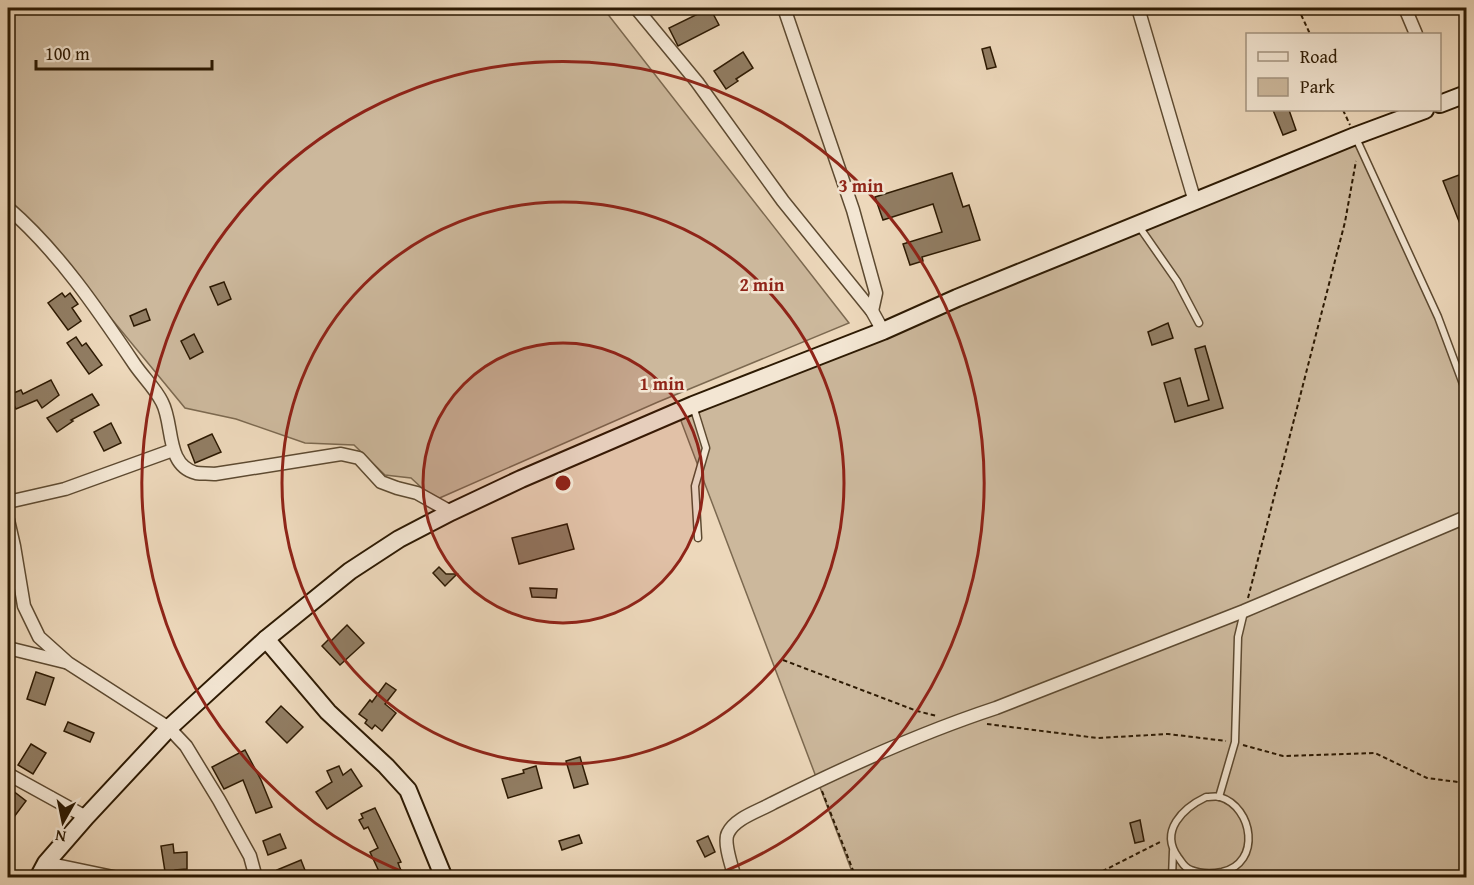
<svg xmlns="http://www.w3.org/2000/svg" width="1474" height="885" viewBox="0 0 1474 885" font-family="'Gentium Book Plus',serif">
	<rect width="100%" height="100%" fill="#edd8bb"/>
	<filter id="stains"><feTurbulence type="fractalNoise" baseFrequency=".00333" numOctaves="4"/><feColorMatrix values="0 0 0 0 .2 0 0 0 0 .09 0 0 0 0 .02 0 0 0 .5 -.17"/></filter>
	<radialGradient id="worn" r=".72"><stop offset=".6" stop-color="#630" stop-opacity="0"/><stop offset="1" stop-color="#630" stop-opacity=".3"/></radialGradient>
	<g fill="#ccb89c" stroke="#7c6950" stroke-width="1.5">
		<path d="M8,8h595l246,315 -191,79 -223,98 -24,-22 -26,-3 -31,-30 -49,-2 -69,-24 -51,-11 -103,-125 -74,-80z"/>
		<path d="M1357,138l81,179 28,77v483h-612l-176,-464z"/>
	</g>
	<g fill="#917d63" stroke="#2d1a03" stroke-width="1.5">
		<path d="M710,8l9,17 -41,21 -9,-18z"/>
		<path d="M990,47l6,20 -9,2 -5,-20z"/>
		<path d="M743,52l10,16 -17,11 2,2 -12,8 -12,-18z"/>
		<path d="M1273,110h16l7,20 -13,5z"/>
		<path d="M1467,172v66l-1,1 -23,-58z"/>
		<path d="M952,173l11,34 6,-2 11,35 -58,17 1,4 -13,4 -7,-21 39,-12 -9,-28 -50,16 -8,-23z"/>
		<path d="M224,282l7,17 -13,6 -8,-18z"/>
		<path d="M62,293l3,4 5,-4 8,11 -6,4 9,13 -13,9 -20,-27z"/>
		<path d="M146,309l4,11 -16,6 -4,-10z"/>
		<path d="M1168,323l5,15 -21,7 -4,-13z"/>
		<path d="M194,334l9,18 -13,7 -9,-18z"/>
		<path d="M76,337l6,9 4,-3 16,22 -13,9 -22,-31z"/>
		<path d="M1205,346l18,62 -48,14 -11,-39 16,-5 8,28 21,-6 -14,-51z"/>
		<path d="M51,380l8,15 -17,13 -5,-8 -21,9 -7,-14 12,-5 2,4z"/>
		<path d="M92,394l7,11 -28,15 2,1 -16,11 -10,-14z"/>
		<path d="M111,423l10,20 -17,8 -10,-19z"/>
		<path d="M212,434l9,18 -26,11 -7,-18z"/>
		<path d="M567,524l7,25 -55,15 -7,-26z"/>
		<path d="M439,567l7,7h11l-12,12 -12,-13z"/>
		<path d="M530,588l27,1 -1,9 -24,-1z"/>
		<path d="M347,625l17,18 -24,22 -18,-19 7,-7 2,2z"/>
		<path d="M36,672l18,6 -9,27 -18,-6z"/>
		<path d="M386,683l10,7 -11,14 11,9 -14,18 -7,-6 -3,4 -7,-6 2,-3 -8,-6 11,-14 2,2z"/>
		<path d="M281,706l22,21 -16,16 -21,-21z"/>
		<path d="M68,722l26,11 -4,9 -26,-11z"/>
		<path d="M31,744l15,9 -13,21 -15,-9z"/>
		<path d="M245,750l16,30 11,27 -16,6 -13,-33 -19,9 -12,-22z"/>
		<path d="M580,757l8,27 -14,4 -8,-27z"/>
		<path d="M339,766l4,9 8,-6 11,17 -35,23 -11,-17 16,-10 -5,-11z"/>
		<path d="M536,766l6,22 -34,10 -6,-19 22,-6 -1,-3z"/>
		<path d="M8,787l18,14 -18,24z"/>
		<path d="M375,808l26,54 -3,1 6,15h-22l-12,-26 8,-4 -10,-21 -4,2 -5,-9 4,-2 -2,-4z"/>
		<path d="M1140,820l4,21 -9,2 -5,-20z"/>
		<path d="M280,834l6,14 -18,7 -5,-14z"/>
		<path d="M579,835l3,8 -20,7 -3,-9z"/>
		<path d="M708,836l7,16 -10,5 -8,-16z"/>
		<path d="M173,844l1,9 13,-1v17l-12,1v8h-9l-5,-32z"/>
		<path d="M301,860l7,18h-28l-3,-8z"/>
	</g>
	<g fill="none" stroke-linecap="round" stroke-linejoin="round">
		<defs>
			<g id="service">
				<path d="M1355,136l83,181 28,75"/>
				<path d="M1138,225l39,56 22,42"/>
				<path d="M693,406l13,42 -11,38 3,52"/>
				<path d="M1206,797c5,0 10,-1 14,0 33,10 42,66 2,75 -11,2 -21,2 -31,-2 -7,-2 -9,-8 -13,-13 -19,-26 5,-49 28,-60z"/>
				<path d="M1219,797l16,-55 3,-105 6,-25"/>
				<path d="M1172,878l1,-27"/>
			</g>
			<g id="minor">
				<path d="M636,8l61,74 86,119 89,110 11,20"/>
				<path d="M784,8l69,202 23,83 -4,18"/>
				<path d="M1138,8l57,194"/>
				<path d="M1405,8l11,26"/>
				<path d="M8,208c50,43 90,102 127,157 9,13 20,23 27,37 12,22 3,63 34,71 6,1 13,0 19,1l126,-20 18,4 22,24 16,6 20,5 34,19"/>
				<path d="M8,502l57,-13 108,-39"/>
				<path d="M8,520l6,26 10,60 15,31 29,26 101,65 17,18 33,54 31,56 6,22"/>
				<path d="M8,648l57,14"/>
				<path d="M8,774l78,43"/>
				<path d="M46,863l72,15"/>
				<path d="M735,878c-3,-11 -12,-36 -7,-45 7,-15 31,-22 45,-30 72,-36 147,-70 223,-95l248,-97 222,-94"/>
			</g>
			<g id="secondary">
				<path d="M1440,104l26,-10"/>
				<path d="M266,639l62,73 58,54 22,24 36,88"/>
				<path d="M38,878l8,-15 40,-46 83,-89 97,-89 84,-68 49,-32 52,-27 70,-33 172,-74 190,-74 74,-33 398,-162 70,-26"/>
			</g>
		</defs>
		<use href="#service" stroke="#5d4a31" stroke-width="9"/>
		<use href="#minor" stroke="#5d4a31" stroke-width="15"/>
		<use href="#secondary" stroke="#2d1a03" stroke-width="20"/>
		<g stroke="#2d1a03" stroke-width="2" stroke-dasharray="4.5 3" stroke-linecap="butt">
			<path d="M754,8l20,6"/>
			<path d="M1298,8l12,26"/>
			<path d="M1343,110l7,15"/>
			<path d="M1248,598l97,-376 11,-61"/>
			<path d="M783,660l134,51 20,5"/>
			<path d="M987,724l110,14 71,-4 58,7"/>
			<path d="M1243,745l40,11 92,-3 52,25 39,5"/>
			<path d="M822,791l34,87"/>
			<path d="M1089,878l73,-37"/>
		</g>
		<use href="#service" stroke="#f3e6d3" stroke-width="6"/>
		<use href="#minor" stroke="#f3e6d3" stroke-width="12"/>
		<use href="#secondary" stroke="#f3e6d3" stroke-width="16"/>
	</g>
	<circle cx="563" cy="483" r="140" fill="#8f2418" fill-opacity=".12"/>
	<g fill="none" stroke="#8f2418" stroke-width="3">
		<circle cx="563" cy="483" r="140"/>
		<circle cx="563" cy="483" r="281"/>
		<path d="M416 877A421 421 0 1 1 710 877"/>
	</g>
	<circle cx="563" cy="483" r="9" fill="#8f2418" stroke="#f3e6d3" stroke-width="3"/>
	<g font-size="18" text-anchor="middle" font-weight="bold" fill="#8f2418" stroke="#f3e6d3" stroke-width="5" stroke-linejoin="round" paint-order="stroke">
		<text x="861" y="192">3 min</text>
		<text x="762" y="291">2 min</text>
		<text x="662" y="390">1 min</text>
	</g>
	<rect width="1474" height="885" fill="none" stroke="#edd8bb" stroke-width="30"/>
	<rect x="9" y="9" width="1456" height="867" fill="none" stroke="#2d1a03" stroke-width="3"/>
	<rect x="15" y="15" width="1444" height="855" fill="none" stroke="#2d1a03" stroke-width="1.5"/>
	<rect x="1246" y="33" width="195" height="78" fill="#f3e6d3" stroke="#a49480" stroke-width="1.5"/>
	<rect x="1258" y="52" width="30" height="9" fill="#f3e6d3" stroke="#a49480" stroke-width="1.5"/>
	<text x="1300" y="63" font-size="18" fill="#2d1a03">Road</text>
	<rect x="1258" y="78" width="30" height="18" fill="#ccb89c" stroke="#a49480" stroke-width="1.5"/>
	<text x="1300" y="93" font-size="18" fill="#2d1a03">Park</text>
	<g transform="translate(63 822) rotate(189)" stroke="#f3e6d3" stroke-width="4.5" paint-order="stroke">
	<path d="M0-4.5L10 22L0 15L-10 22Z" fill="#2d1a03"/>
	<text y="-9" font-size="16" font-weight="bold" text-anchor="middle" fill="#2d1a03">N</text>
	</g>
	<path d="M36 60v9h176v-9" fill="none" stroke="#2d1a03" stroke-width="3"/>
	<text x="45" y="60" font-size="18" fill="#2d1a03" stroke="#f3e6d3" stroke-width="4.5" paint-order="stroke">100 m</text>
	<rect width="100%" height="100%" filter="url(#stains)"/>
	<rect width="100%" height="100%" fill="url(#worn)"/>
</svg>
